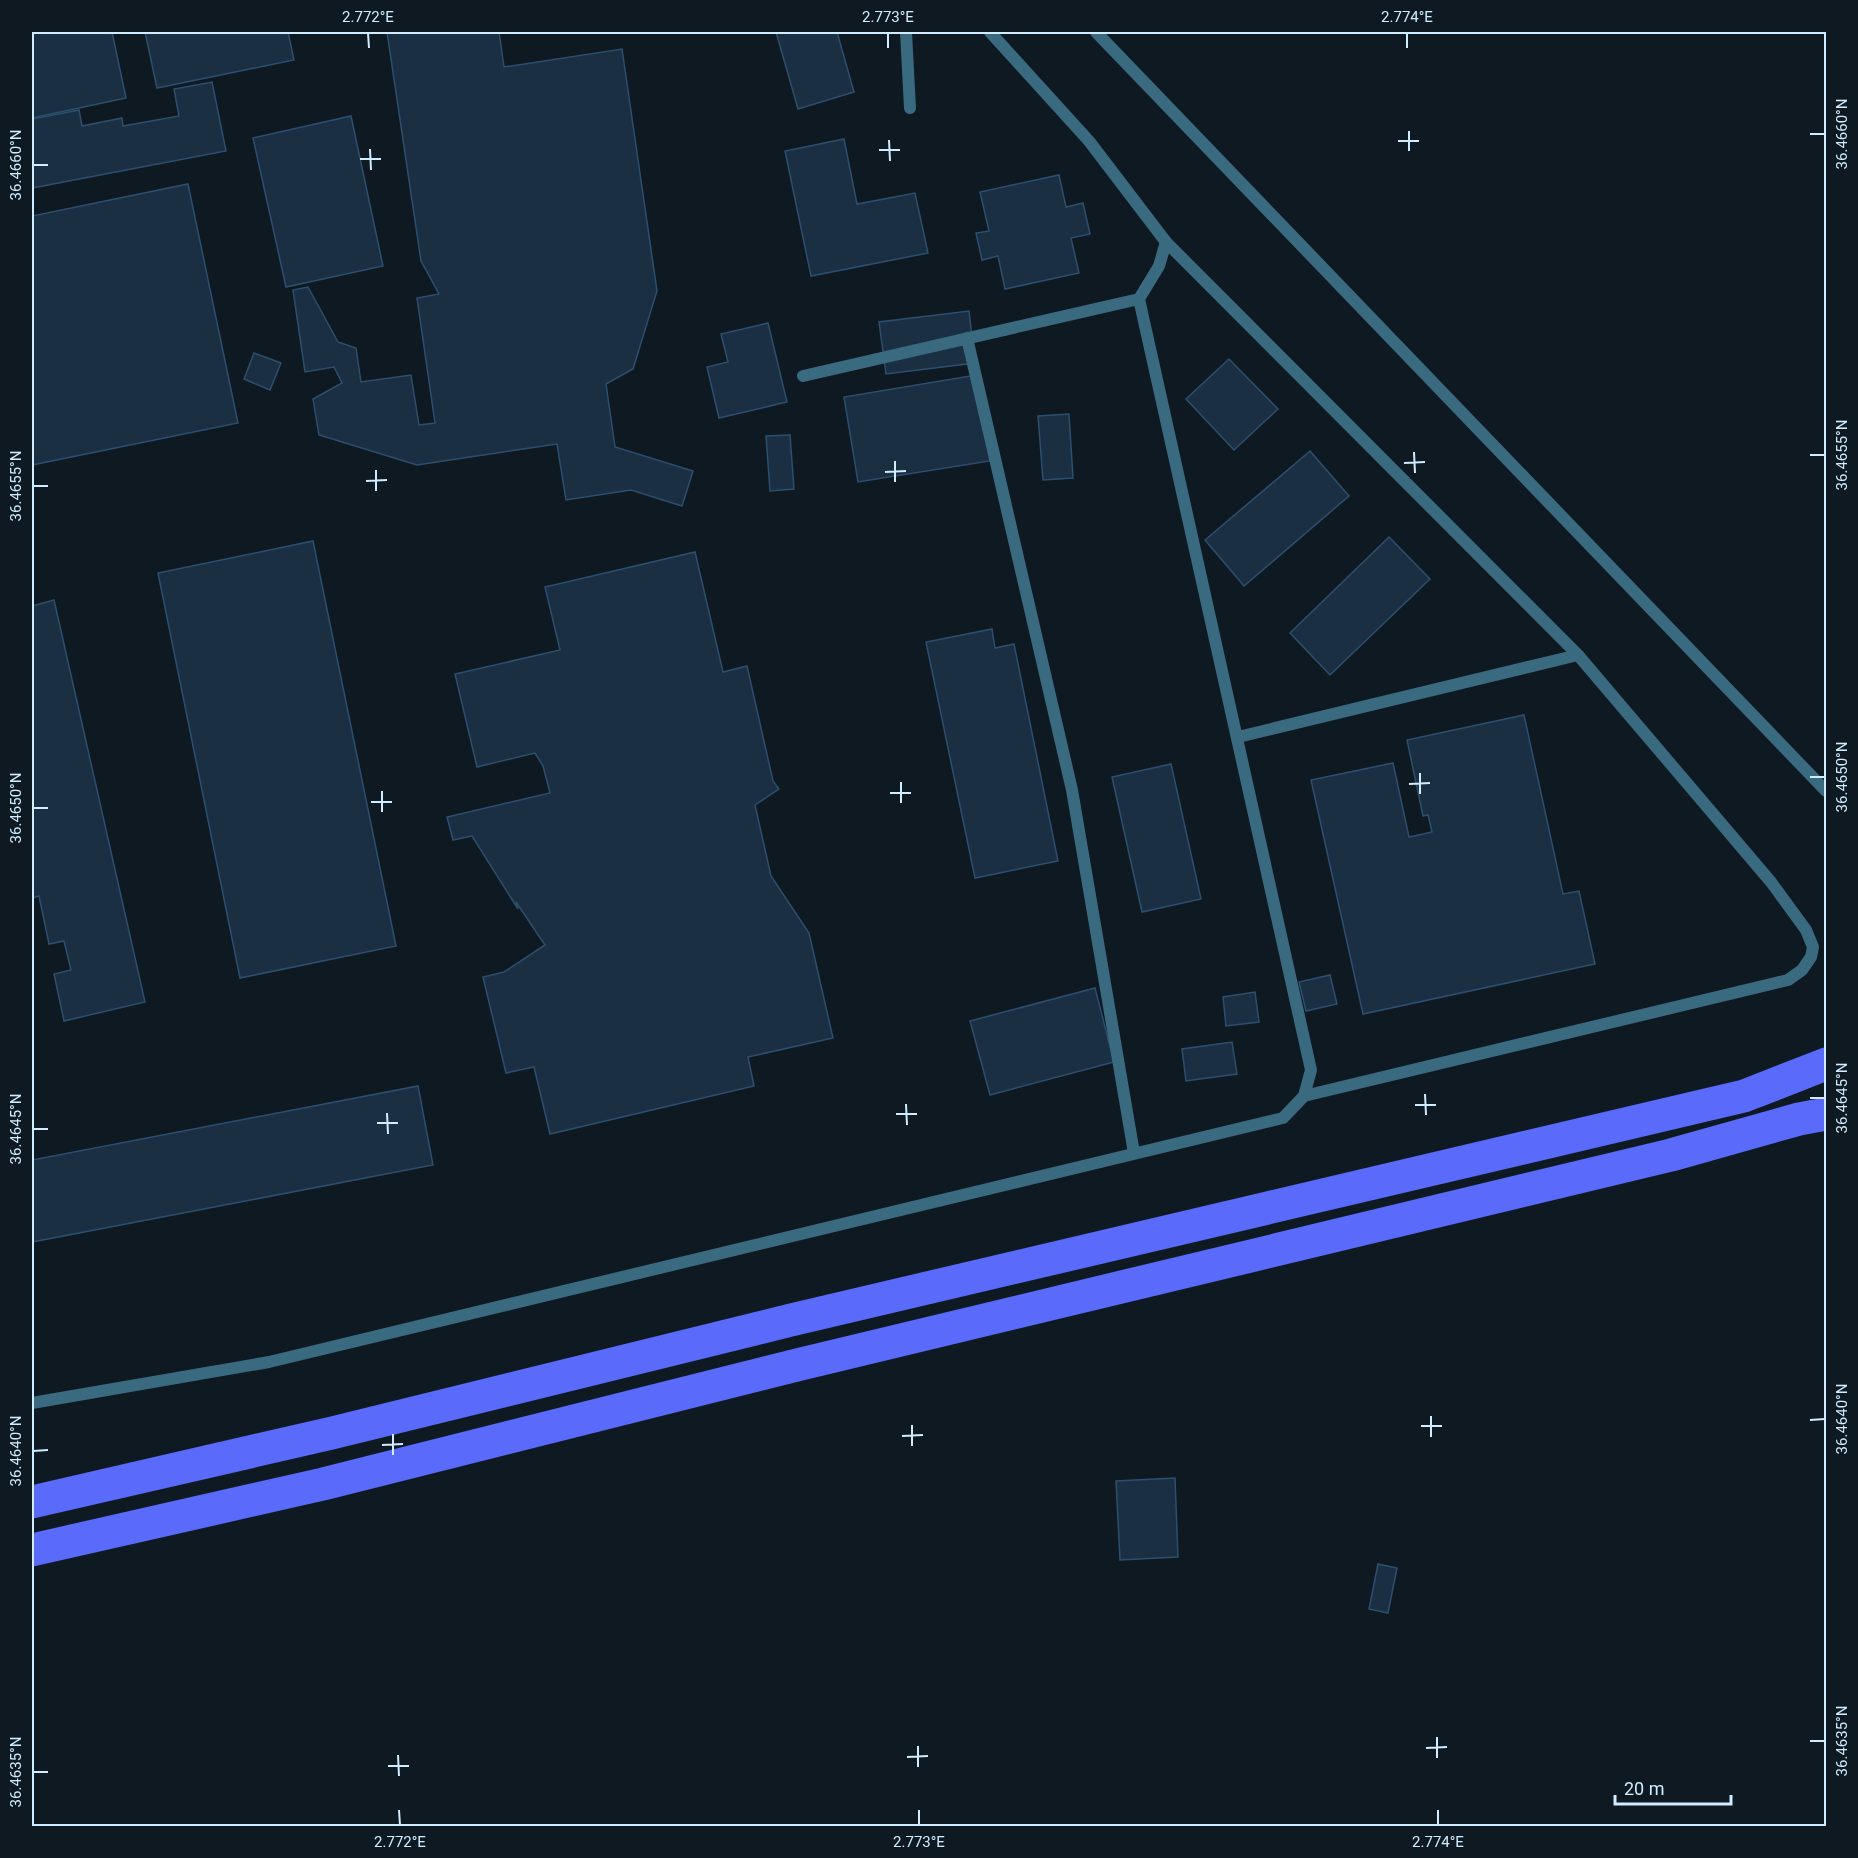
<svg xmlns="http://www.w3.org/2000/svg" width="1858" height="1858" viewBox="0 0 1858 1858" font-family="Roboto,sans-serif">
	<rect width="100%" height="100%" fill="#0e1922"/>
	<g fill="#1b2f43" stroke="#2d4f6e" stroke-width="1.5">
		<path d="M32,32h80l14,66 -94,20z"/>
		<path d="M145,32h143l6,28 -137,28z"/>
		<path d="M387,32h112l5,35 118,-18 35,242 -24,78 -27,15 9,63 78,24 -11,35 -51,-16 -65,10 -9,-56 -140,21 -98,-30 -6,-36 29,-16 -8,-16 -29,5 -12,-82 15,-3 30,55 18,6 5,34 50,-7 8,50 16,-2 -18,-125 22,-4 -18,-33z"/>
		<path d="M776,32h61l17,60 -56,17z"/>
		<path d="M212,82l14,69 -194,37v-69l47,-9 3,16 40,-8 1,8 56,-10 -5,-27z"/>
		<path d="M351,116l32,150 -97,21 -33,-149z"/>
		<path d="M844,139l13,65 58,-11 13,60 -117,23 -26,-125z"/>
		<path d="M1059,175l7,32 17,-4 7,31 -19,4 8,35 -74,16 -7,-33 -16,4 -6,-27 13,-2 -9,-39z"/>
		<path d="M188,184l50,239 -206,42v-249z"/>
		<path d="M969,311l6,52 -89,11 -7,-52z"/>
		<path d="M768,323l19,79 -68,16 -12,-51 21,-5 -7,-28z"/>
		<path d="M254,353l27,10 -11,27 -26,-11z"/>
		<path d="M1229,359l49,50 -44,41 -48,-51z"/>
		<path d="M976,375l14,86 -132,21 -14,-85z"/>
		<path d="M1069,414l4,64 -30,2 -5,-64z"/>
		<path d="M790,435l4,54 -24,2 -4,-55z"/>
		<path d="M1310,451l39,45 -105,90 -39,-46z"/>
		<path d="M1389,537l41,42 -100,96 -40,-42z"/>
		<path d="M313,541l83,405 -156,32 -82,-405z"/>
		<path d="M695,552l28,120 24,-6 26,115 6,8 -24,16 16,71 38,57 24,105 -85,19 6,29 -204,48 -16,-67 -28,6 -23,-96 21,-5 41,-27 -29,-43 2,7 -46,-73 -19,4 -6,-23 103,-24 -7,-27 -8,-13 -58,14 -22,-93 105,-24 -15,-63z"/>
		<path d="M54,600l91,402 -81,19 -10,-47 17,-4 -7,-29 -15,3 -10,-48 -7,2v-292z"/>
		<path d="M992,629l3,19 19,-4 44,217 -83,17 -49,-236z"/>
		<path d="M1524,715l39,179 16,-3 16,73 -232,50 -52,-234 82,-17 16,74 23,-5 -4,-17 -5,1 -16,-76z"/>
		<path d="M1171,764l30,135 -59,13 -30,-135z"/>
		<path d="M1330,975l7,29 -31,7 -7,-29z"/>
		<path d="M1095,988l19,74 -124,33 -20,-74z"/>
		<path d="M1255,992l4,30 -33,4 -3,-29z"/>
		<path d="M1232,1042l5,32 -51,7 -4,-32z"/>
		<path d="M418,1086l15,79 -401,77v-82z"/>
		<path d="M1175,1478l3,79 -58,3 -4,-79z"/>
		<path d="M1378,1564l19,4 -9,45 -19,-4z"/>
	</g>
	<g fill="none" stroke-linecap="round" stroke-linejoin="round">
		<g stroke="#3a6a80" stroke-width="12">
			<path d="M906,32l4,76"/>
			<path d="M990,32l99,109 77,101 412,413 193,227 35,48 7,17 -2,10 -9,13 -14,10 -484,116"/>
			<path d="M967,338l105,452 62,363"/>
			<path d="M803,376l336,-77"/>
			<path d="M1238,737l340,-82"/>
			<path d="M32,1403l237,-41 1014,-244 21,-22 7,-26 -172,-771 20,-33 7,-24"/>
		</g>
		<path stroke="#3a6a80" stroke-width="12" d="M1096,32l730,759"/>
		<g stroke="#5a6afb" stroke-width="33">
			<path d="M32,1502l300,-69 459,-113 953,-224 82,-32"/>
			<path d="M32,1550l291,-66 478,-120 870,-209 128,-36 27,-5"/>
		</g>
	</g>
	<path fill="none" stroke="#d0ecfe" stroke-width="2" d="M368,33l1,15M888,33v15M1407,33v15M1409,131v20M1810,134h15M889,140l1,21M1398,141h21M370,149l1,21M879,150h21M360,159h21M33,165h15M1414,452l1,21M1810,455h15M895,461v21M1404,463l21,-1M376,470v21M885,472l21,-1M366,481l21,-1M33,486h15M1420,773v21M1810,777h15M901,782v21M1409,784l21,-1M382,791v21M890,793h21M371,802h21M33,808h15M1425,1094l1,21M1810,1098h15M906,1104l1,21M1415,1105h21M387,1113l1,21M896,1114h21M377,1123h21M33,1129h15M1431,1416v21M1810,1420l15,-1M912,1425v21M1421,1426h21M393,1434v21M902,1436l21,-1M382,1445l21,-1M33,1451l15,-1M1437,1737v21M1810,1741h15M918,1746v21M1426,1748l21,-1M398,1755l1,21M907,1757l21,-1M388,1766h21M33,1772h15M399,1810l1,15M919,1810v15M1438,1810v15"/>
	<rect width="1858" height="1858" fill="none" stroke="#0e1922" stroke-width="66"/>
	<path d="M1615 1795v9h116v-9" fill="none" stroke="#d0ecfe" stroke-width="3"/>
	<text x="1624" y="1795" font-size="18" fill="#d0ecfe" stroke="#0e1922" stroke-width="4.5" paint-order="stroke">20 m</text>
	<rect x="33" y="33" width="1792" height="1792" fill="none" stroke="#d0ecfe" stroke-width="2"/>
	<g font-size="15" text-anchor="middle" fill="#d0ecfe">
		<text x="368" y="22">2.772°E</text>
		<text x="888" y="22">2.773°E</text>
		<text x="1407" y="22">2.774°E</text>
		<text transform="translate(1842 134) rotate(-90)" y="5">36.4660°N</text>
		<text transform="translate(16 165) rotate(-90)" y="5">36.4660°N</text>
		<text transform="translate(1842 455) rotate(-90)" y="5">36.4655°N</text>
		<text transform="translate(16 486) rotate(-90)" y="5">36.4655°N</text>
		<text transform="translate(1842 777) rotate(-90)" y="5">36.4650°N</text>
		<text transform="translate(16 808) rotate(-90)" y="5">36.4650°N</text>
		<text transform="translate(1842 1098) rotate(-90)" y="5">36.4645°N</text>
		<text transform="translate(16 1129) rotate(-90)" y="5">36.4645°N</text>
		<text transform="translate(1842 1419) rotate(-90)" y="5">36.4640°N</text>
		<text transform="translate(16 1451) rotate(-90)" y="5">36.4640°N</text>
		<text transform="translate(1842 1741) rotate(-90)" y="5">36.4635°N</text>
		<text transform="translate(16 1772) rotate(-90)" y="5">36.4635°N</text>
		<text x="400" y="1847">2.772°E</text>
		<text x="919" y="1847">2.773°E</text>
		<text x="1438" y="1847">2.774°E</text>
	</g>
</svg>
